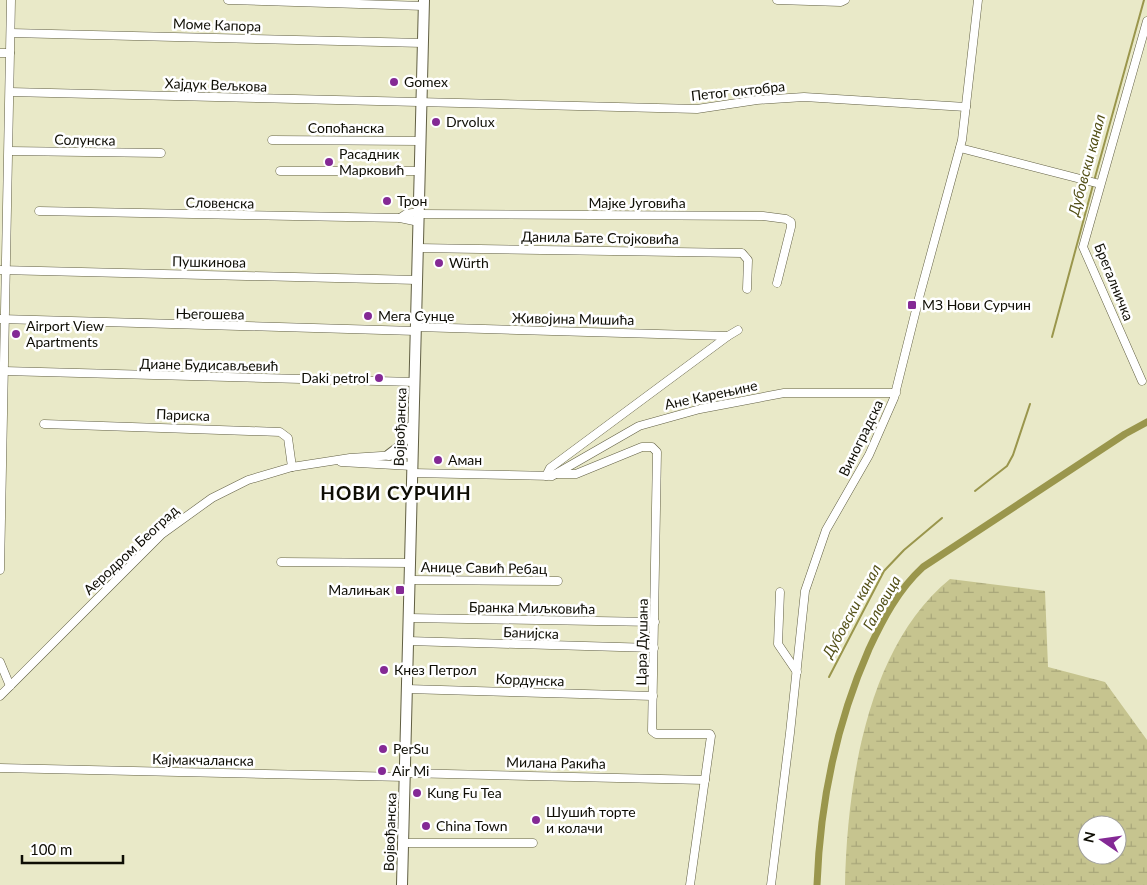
<svg xmlns="http://www.w3.org/2000/svg" width="1147" height="885" viewBox="0 0 1147 885" font-family="Lato,sans-serif">
	<defs>
		<pattern id="wetland-marsh" width="20" height="14" patternUnits="userSpaceOnUse" patternTransform="scale(1.25)"><rect width="20" height="14" fill="#c6c48f"/><path d="M1 5h8M5 5V1M11 12h8M15 12V8" fill="none" stroke="#a9a77a"/></pattern>
	</defs>
	<rect width="100%" height="100%" fill="#e9e9c8"/>
	<path fill="url(#wetland-marsh)" fill-rule="evenodd" d="M950,579l95,12 3,76 57,15 42,58v145h-302c2,-100 22,-239 105,-306zM1087,825h30v30h-30z"/>
	<g fill="none" stroke-linecap="round" stroke-linejoin="round">
		<g stroke="#9a964c" stroke-width="2">
			<path d="M1094,181l50,-181"/>
			<path d="M1052,337l41,-152"/>
			<path d="M975,491l32,-25 6,-11 17,-51"/>
			<path d="M829,677l55,-106 20,-21 38,-32"/>
		</g>
		<path stroke="#9a964c" stroke-width="7" d="M817,885c3,-82 19,-161 52,-236 14,-30 29,-59 54,-82l202,-133 22,-12"/>
		<defs>
			<g id="minor">
				<path d="M228,0l196,6"/>
				<path d="M777,0l64,2 4,-2"/>
				<path d="M11,33l412,10"/>
				<path d="M0,53h10"/>
				<path d="M10,92l687,17 60,-9 47,-3 162,10"/>
				<path d="M272,140l148,1"/>
				<path d="M960,148l140,36"/>
				<path d="M9,151l152,2"/>
				<path d="M280,171h139"/>
				<path d="M39,211l361,7 19,4"/>
				<path d="M419,214l344,2 23,3 5,3v5l-14,56"/>
				<path d="M400,218l6,-4 13,-2"/>
				<path d="M418,248l324,5 6,7 -1,29"/>
				<path d="M0,270l417,10"/>
				<path d="M1,319l415,12"/>
				<path d="M416,327l312,9 10,-6"/>
				<path d="M4,371l411,11"/>
				<path d="M1142,381l-59,-134 64,-226"/>
				<path d="M44,424l236,8 8,6 4,29"/>
				<path d="M341,462l71,4"/>
				<path d="M412,473l140,3 87,-50 61,-17 84,-16h112"/>
				<path d="M555,474h21l66,-27h10l5,5 -5,279 4,3h54l1,2 -21,149"/>
				<path d="M546,476l4,-8 178,-132"/>
				<path d="M281,562l129,1"/>
				<path d="M0,570l11,-570"/>
				<path d="M410,580l148,1"/>
				<path d="M780,592l-2,52 19,28"/>
				<path d="M409,618l246,4"/>
				<path d="M408,641l246,7"/>
				<path d="M0,662l10,24"/>
				<path d="M407,689l246,7"/>
				<path d="M0,696l162,-162 50,-36 36,-18 44,-13 58,-9 62,-4"/>
				<path d="M0,768l405,9"/>
				<path d="M405,773l300,7"/>
				<path d="M403,843h130"/>
				<path d="M771,885l19,-152 15,-142 21,-61 43,-75 25,-57 26,-104 42,-154 16,-140"/>
			</g>
			<g id="major">
				<path d="M389,455l12,-9 10,-19"/>
				<path d="M402,885l22,-885"/>
			</g>
		</defs>
		<use href="#minor" stroke="#615f43" stroke-width="9"/>
		<use href="#major" stroke="#615f43" stroke-width="12"/>
		<use href="#minor" stroke="#fff" stroke-width="8"/>
		<use href="#major" stroke="#fff" stroke-width="10"/>
	</g>
	<g fill="#842995" stroke="#fff" stroke-width="2">
		<circle cx="394" cy="82" r="5"/>
		<circle cx="436" cy="122" r="5"/>
		<circle cx="329" cy="162" r="5"/>
		<circle cx="387" cy="201" r="5"/>
		<circle cx="439" cy="263" r="5"/>
		<rect x="907" y="300" width="10" height="10" rx="2.5"/>
		<circle cx="368" cy="316" r="5"/>
		<circle cx="16" cy="334" r="5"/>
		<circle cx="379" cy="378" r="5"/>
		<circle cx="438" cy="460" r="5"/>
		<rect x="395" y="585" width="10" height="10" rx="2.5"/>
		<circle cx="384" cy="670" r="5"/>
		<circle cx="383" cy="749" r="5"/>
		<circle cx="382" cy="771" r="5"/>
		<circle cx="417" cy="793" r="5"/>
		<circle cx="536" cy="820" r="5"/>
		<circle cx="426" cy="826" r="5"/>
	</g>
	<g text-anchor="middle" stroke-width="5" stroke-linejoin="round" paint-order="stroke">
		<g font-size="14" fill="#0e0d04" stroke="#fff">
			<text transform="translate(217 25) rotate(2)" y="5">Моме Капора</text>
			<text transform="translate(216 85) rotate(2)" y="5">Хајдук Вељкова</text>
			<text transform="translate(738 91) rotate(-6)" y="5">Петог октобра</text>
			<text x="346" y="133">Сопоћанска</text>
			<text transform="translate(85 140) rotate(1)" y="5">Солунска</text>
			<text transform="translate(220 203) rotate(1)" y="5">Словенска</text>
			<text x="637" y="208">Мајке Југовића</text>
			<text transform="translate(600 238) rotate(1)" y="5">Данила Бате Стојковића</text>
			<text transform="translate(209 262) rotate(1)" y="5">Пушкинова</text>
			<text transform="translate(1114 282) rotate(68)" y="5">Брегалничка</text>
			<text transform="translate(210 314) rotate(1)" y="5">Његошева</text>
			<text transform="translate(573 319) rotate(1)" y="5">Живојина Мишића</text>
			<text transform="translate(209 365) rotate(1)" y="5">Диане Будисављевић</text>
			<text transform="translate(711 395) rotate(-12)" y="5">Ане Карењине</text>
			<text transform="translate(183 415) rotate(2)" y="5">Париска</text>
			<text transform="translate(400 427) rotate(-88)" y="5">Војвођанска</text>
			<text transform="translate(861 438) rotate(-64)" y="5">Виноградска</text>
			<text transform="translate(131 550) rotate(-43)" y="5">Аеродром Београд</text>
			<text transform="translate(484 568) rotate(1)" y="5">Анице Савић Ребац</text>
			<text transform="translate(532 608) rotate(1)" y="5">Бранка Миљковића</text>
			<text transform="translate(531 633) rotate(2)" y="5">Банијска</text>
			<text transform="translate(642 642) rotate(-89)" y="5">Цара Душана</text>
			<text transform="translate(530 680) rotate(2)" y="5">Кордунска</text>
			<text transform="translate(203 760) rotate(1)" y="5">Кајмакчаланска</text>
			<text transform="translate(556 763) rotate(1)" y="5">Милана Ракића</text>
			<text transform="translate(390 832) rotate(-88)" y="5">Војвођанска</text>
		</g>
		<g font-size="14" fill="#0e0d04" stroke="#fff" text-anchor="start">
			<text x="404" y="87">Gomex</text>
			<text x="446" y="127">Drvolux</text>
			<text x="339" y="159">Расадник<tspan x="339" dy="16">Марковић</tspan></text>
			<text x="397" y="206">Трон</text>
			<text x="449" y="268">Würth</text>
			<text x="922" y="310">МЗ Нови Сурчин</text>
			<text x="378" y="321">Мега Сунце</text>
			<text x="26" y="331">Airport View<tspan x="26" dy="16">Apartments</tspan></text>
			<text x="369" y="383" text-anchor="end">Daki petrol</text>
			<text x="448" y="465">Аман</text>
			<text x="390" y="595" text-anchor="end">Малињак</text>
			<text x="394" y="675">Кнез Петрол</text>
			<text x="393" y="754">PerSu</text>
			<text x="392" y="776">Air Mi</text>
			<text x="427" y="798">Kung Fu Tea</text>
			<text x="546" y="817">Шушић торте<tspan x="546" dy="16">и колачи</tspan></text>
			<text x="436" y="831">China Town</text>
		</g>
		<g font-size="15" font-style="italic" fill="#535017" stroke="#fff">
			<text transform="translate(1087 165) rotate(-75)" y="5">Дубовски канал</text>
			<text transform="translate(882 603) rotate(-60)" y="5">Галовица</text>
			<text transform="translate(852 611) rotate(-61)" y="5">Дубовски канал</text>
		</g>
		<g font-size="19" font-weight="bold" letter-spacing="1" fill="#0e0d04" stroke="#fff">
			<text x="396" y="500">НОВИ СУРЧИН</text>
		</g>
	</g>
	<g transform="translate(1102 840) rotate(283)"><circle r="24" fill="#ffffff" stroke="#9f9e9b"/>
	<path d="M0-4L9 19L0 12L-9 19Z" fill="#842995"/>
	<text y="-8" font-size="14" font-weight="bold" text-anchor="middle" fill="#0e0d04">N</text>
	</g>
	<path d="M22 855v8h101v-8" fill="none" stroke="#0e0d04" stroke-width="2.5"/>
	<text x="30" y="855" font-size="15" fill="#0e0d04" stroke="#ffffff" stroke-width="4" paint-order="stroke">100 m</text>
</svg>
